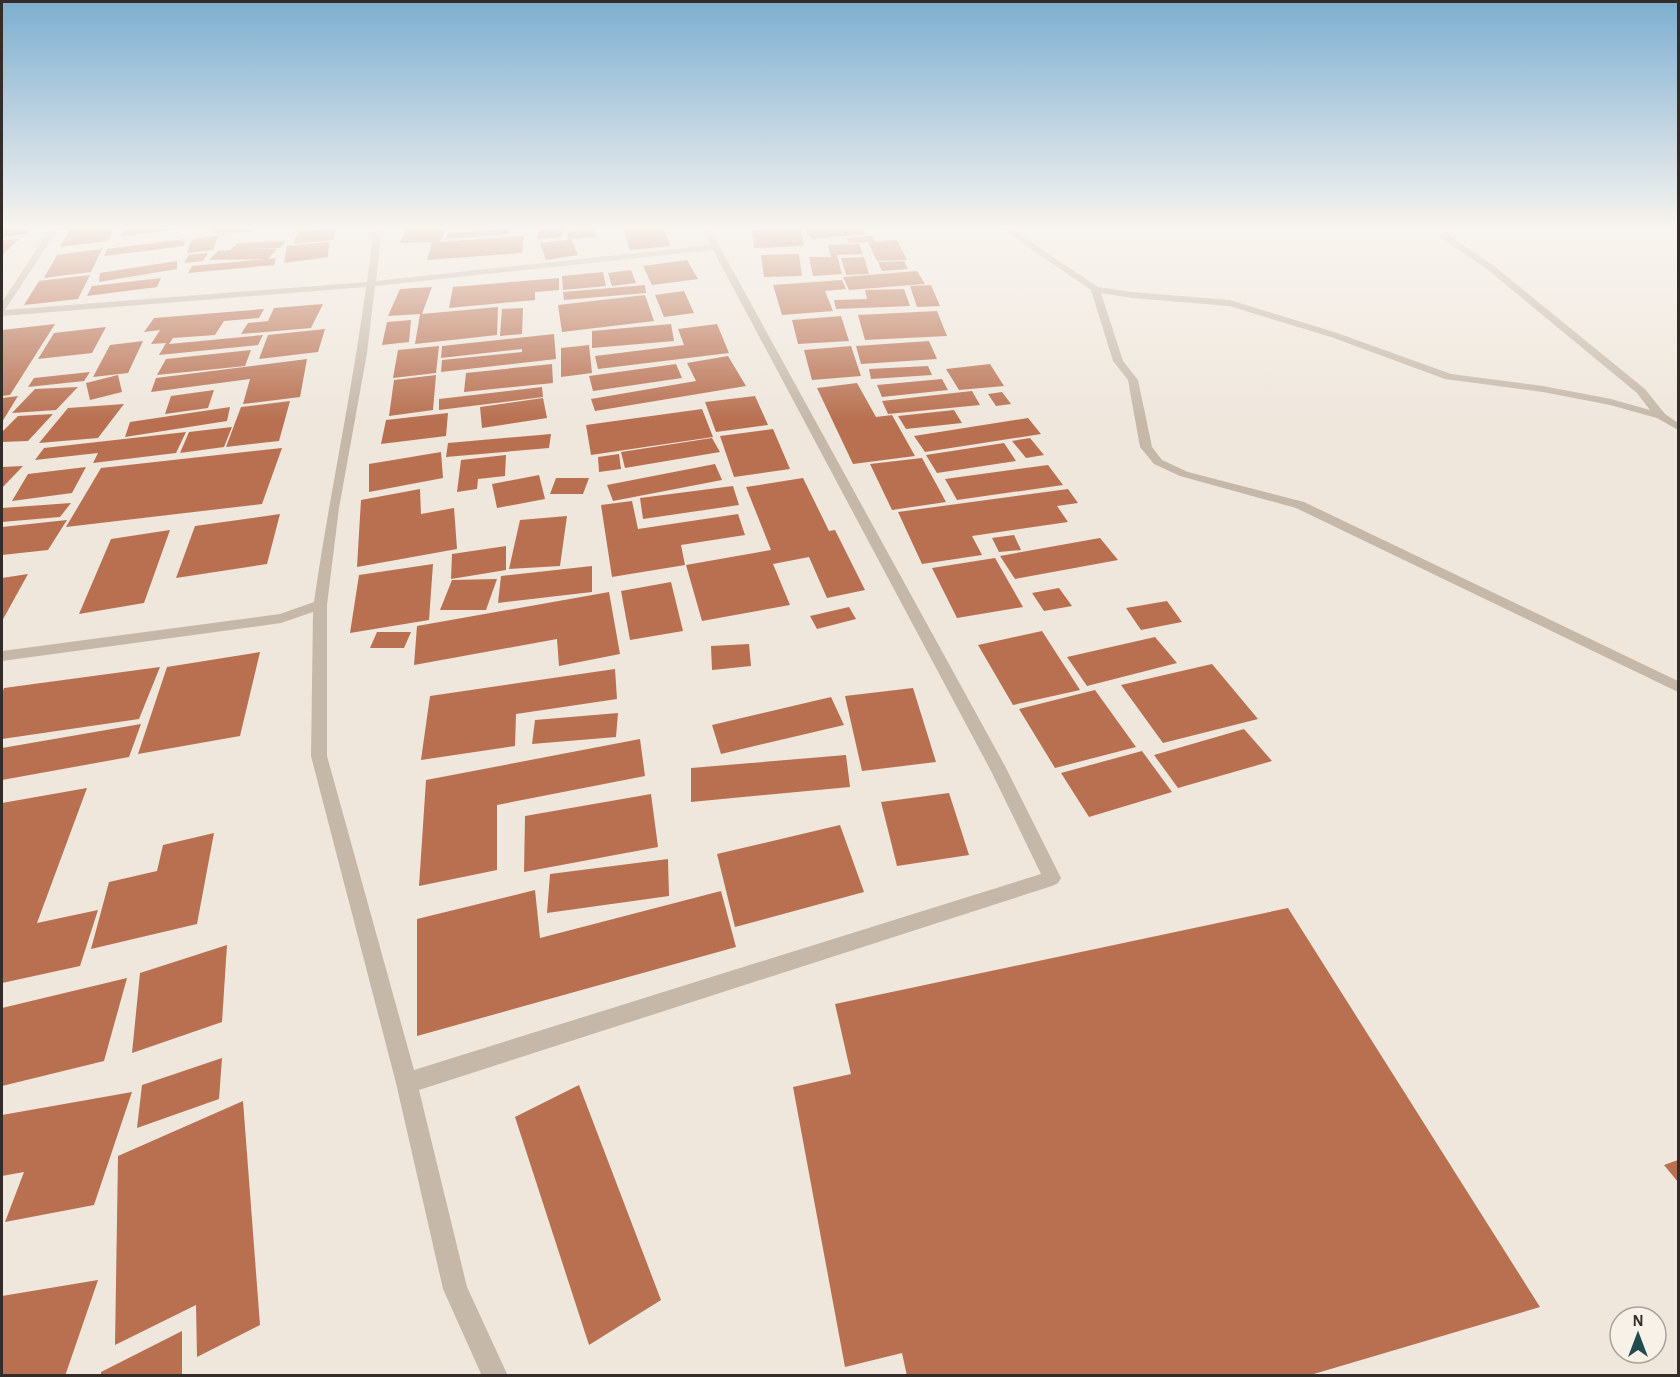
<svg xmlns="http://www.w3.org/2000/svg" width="1680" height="1377" viewBox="0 0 1680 1377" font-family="'Alegreya Sans',sans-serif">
	<rect width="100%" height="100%" fill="#efe7dc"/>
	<g fill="#b87051">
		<path d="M29,229l-3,5 -24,3v-7z"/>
		<path d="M70,229h44l-6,12 -48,6z"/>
		<path d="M125,229h49v1l-53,6z"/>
		<path d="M216,229h38l-3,3 -39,1z"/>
		<path d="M336,229l-3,11 -40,4 5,-13z"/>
		<path d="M407,229h39l-6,13 84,-6 -2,17 -95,7 5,-18 -32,1z"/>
		<path d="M510,229v5l-64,5 2,-6z"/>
		<path d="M568,229l-6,2 -1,6 -23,2 1,-9z"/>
		<path d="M623,229h41l7,17 -41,4z"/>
		<path d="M801,229l3,17 -50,2 -2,-18z"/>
		<path d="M804,229h58l4,5 -54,5z"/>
		<path d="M595,230l1,7 -25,2 7,16 -32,5 -6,-17 28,-3 -1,-8z"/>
		<path d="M218,236l-5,14 -26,3 5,-14z"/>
		<path d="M873,236l2,6 22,-2 10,20 -30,1 -9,-19 -19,1 -3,-5z"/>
		<path d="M19,239l-17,16v-15z"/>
		<path d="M185,239l-1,7 -80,10 3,-7z"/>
		<path d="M286,241l-6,7 -37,1h34l-9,10 8,-1 -2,7 -86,8 4,-7 74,-7 -57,1 9,-9 12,-1 8,-7z"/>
		<path d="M329,242l-1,15 -44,6 3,-17z"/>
		<path d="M859,244l4,10 -26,1 5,19 -29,2 -4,-19h22l-3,-12z"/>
		<path d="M102,249l-11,23 -47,6 13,-23z"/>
		<path d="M208,253l-5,8 -19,2 5,-8z"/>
		<path d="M799,254l3,22 -38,1 -3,-22z"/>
		<path d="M864,257l5,17 -23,1 -5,-17z"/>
		<path d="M687,260l11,19 -46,6 -9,-19z"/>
		<path d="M177,261v8l-78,13 1,-9z"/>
		<path d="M904,261l4,8 -26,2 -4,-9z"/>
		<path d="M631,270l5,13 -24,3 -4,-13z"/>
		<path d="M917,271l8,13 -76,6 -6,-13z"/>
		<path d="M603,272l3,14 -43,4 -1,-14z"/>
		<path d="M90,275l-12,24 -54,6 15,-24z"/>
		<path d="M161,278l-4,9 -70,9 5,-10z"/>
		<path d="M559,278v12l-24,2v8l-86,8 4,-21z"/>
		<path d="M842,280l4,9 -21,2 8,20 -51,4 -9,-30z"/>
		<path d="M645,285l1,8 -82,7 -1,-8z"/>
		<path d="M931,285l9,21 -23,1 -7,-21z"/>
		<path d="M432,287l-10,27 76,-7 -1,28 -82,9 5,-30 -32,2 12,-27z"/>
		<path d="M904,289l6,17 -74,3 -2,-9 33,-1 -2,-9z"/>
		<path d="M684,291l10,22 -30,4 -9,-22z"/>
		<path d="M645,295l9,26 -92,11 -4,-27z"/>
		<path d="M323,304l-12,24 -70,6 7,-11 20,-2 6,-13z"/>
		<path d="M523,308l-1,26 -22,2 2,-27z"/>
		<path d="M264,309l-5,9 -35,3 -9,14 -42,3 -4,6 94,-9 -5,10 -99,10 7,-12 -15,1 9,-14 -16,2 10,-14z"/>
		<path d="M937,311l10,25 -82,4 -7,-25z"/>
		<path d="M841,316l8,25 -51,3 -6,-24z"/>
		<path d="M411,320l-2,22 -27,3 5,-23z"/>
		<path d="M55,324l-45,71 -8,1v-66z"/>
		<path d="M671,324l3,17 -82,7v-17z"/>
		<path d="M717,324l12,29 -131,16 -3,-13 89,-11 -6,-16z"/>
		<path d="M106,327l-14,26 -54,6 16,-26z"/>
		<path d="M325,329l-7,23 -59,7 9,-24z"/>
		<path d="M554,334l2,25 -115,13 1,-12 80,-8v-3l-81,9 1,-12z"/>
		<path d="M143,341l-15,32 -35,4 17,-32z"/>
		<path d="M929,341l8,18 -76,5 -5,-18z"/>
		<path d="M589,345l3,28 -31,4v-29z"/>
		<path d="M439,346l-3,27 -43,5 5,-28z"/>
		<path d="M851,346l10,30 -49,4 -8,-30z"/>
		<path d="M251,350l-6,16 -88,9 9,-16z"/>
		<path d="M728,356l18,30 -151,25 -4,-12 105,-18 -9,-18z"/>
		<path d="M307,359l-7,38 -57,7 7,-25 -99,13 5,-14z"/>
		<path d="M552,364l1,19 -89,9 2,-19z"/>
		<path d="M676,364l6,14 -89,13 -4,-15z"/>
		<path d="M990,364l14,22 -45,4 -13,-21z"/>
		<path d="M928,366l4,9 -61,4 -2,-10z"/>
		<path d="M90,372l-6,9 -56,6 6,-9z"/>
		<path d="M118,375l4,17 -32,8 -4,-17z"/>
		<path d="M436,375l-3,35 -44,6 5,-36z"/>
		<path d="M942,379l6,11 -66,7 -5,-12z"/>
		<path d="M857,383l19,34 16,-2 23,41 -62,8 -36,-76z"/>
		<path d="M78,387l-22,23 -44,3 23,-24z"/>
		<path d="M542,387l1,10 -104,13v-11z"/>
		<path d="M214,390l-6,18 -43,6 6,-18z"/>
		<path d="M972,391l8,14 -92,9 -6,-13z"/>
		<path d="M1002,392l9,12 -15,2 -8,-12z"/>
		<path d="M18,396l-16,26v-24z"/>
		<path d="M755,396l13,29 -52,7 -11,-30z"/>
		<path d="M543,398l4,20 -65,10 -2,-21z"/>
		<path d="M290,401l-11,40 -53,6 15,-40z"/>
		<path d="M124,404l-26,34 -59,5 29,-35z"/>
		<path d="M230,407l-3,14 -102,16 5,-15z"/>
		<path d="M702,409l11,28 -122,18 -5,-30z"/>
		<path d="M954,410l8,13 -56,6 -8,-13z"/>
		<path d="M448,413l-2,23 -65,8 5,-24z"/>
		<path d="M53,414l-25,27 -26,1v-10l16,-16z"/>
		<path d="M1028,418l13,16 -116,18 -11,-16z"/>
		<path d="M232,427l-8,20 -44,6 9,-21z"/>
		<path d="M773,429l17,40 -56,8 -14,-41z"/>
		<path d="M186,432l-10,21 -83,10 5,-10 -63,7 9,-12z"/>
		<path d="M551,434l-2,14 -103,9 2,-14z"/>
		<path d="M712,438l8,14 -95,16 -4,-16z"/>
		<path d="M1030,438l14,17 -18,3 -14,-17z"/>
		<path d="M1004,443l12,18 -79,12 -11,-18z"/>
		<path d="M282,448l-20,56 -196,23 35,-59z"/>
		<path d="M441,452l2,26 -74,14v-28z"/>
		<path d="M619,454l2,15 -22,3 -1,-15z"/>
		<path d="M506,455l-1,21 -27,3 -1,10 -20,3 4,-32z"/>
		<path d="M922,458l24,44 -54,8 -22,-46z"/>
		<path d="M715,464l7,16 -109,21 -6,-16z"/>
		<path d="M1048,465l15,20 -106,15 -12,-21z"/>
		<path d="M23,466l-21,22v-21z"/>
		<path d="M86,467l-14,26 -60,8 16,-27z"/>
		<path d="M539,475l6,24 -48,9 -5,-24z"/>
		<path d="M556,478h33l-6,16h-33z"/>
		<path d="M803,478l26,53 6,-1 30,60 -38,8 -18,-41 -36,7 17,41 -88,16 -16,-56 85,-15 -25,-63z"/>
		<path d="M733,486l6,19 -96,14 -3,-21z"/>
		<path d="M420,489l1,25 33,-6 3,41 -100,18 4,-67z"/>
		<path d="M1068,489l10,14 -21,3 11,16 -96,14 10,19 -60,9 -24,-52z"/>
		<path d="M632,501l6,28 100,-15 7,21 -64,10 4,20 -73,12 -11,-72z"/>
		<path d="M71,503l-11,14 -58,5v-14z"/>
		<path d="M280,514l-13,50 -91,14 19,-52z"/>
		<path d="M567,516l-7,50 -51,3 11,-49z"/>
		<path d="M67,520l-19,30 -46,5v-28z"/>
		<path d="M170,530l-26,73 -65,11 32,-75z"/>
		<path d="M1014,535l7,15 -22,2 -7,-14z"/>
		<path d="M1100,538l18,22 -103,19 -15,-23z"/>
		<path d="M506,546v24l-55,9 1,-25z"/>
		<path d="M995,558l28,49 -66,11 -25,-50z"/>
		<path d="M433,564l-4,56 -79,13 9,-58z"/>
		<path d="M592,566v26l-94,11 3,-27z"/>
		<path d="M28,574l-26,47v-43z"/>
		<path d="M497,579l-11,31h-46l12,-30z"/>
		<path d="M671,582l12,49 -53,9 -9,-49z"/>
		<path d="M1059,588l13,18 -28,5 -12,-18z"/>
		<path d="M609,592l11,62 -61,12 -2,-27 -143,26 3,-39z"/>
		<path d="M1167,601l15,21 -41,8 -15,-22z"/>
		<path d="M849,607l7,12 -39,10 -7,-13z"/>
		<path d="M1042,631l38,59 -67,15 -35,-60z"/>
		<path d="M377,632h34l-7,16h-34z"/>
		<path d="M1155,637l22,26 -90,23 -20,-29z"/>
		<path d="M749,644l2,22 -39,4 -1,-24z"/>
		<path d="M260,652l-20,84 -102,18 29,-87z"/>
		<path d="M1212,664l46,55 -95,24 -42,-58z"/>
		<path d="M160,667l-21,52 -137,20v-46l2,-5z"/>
		<path d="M615,669l2,30 -101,15 -1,32 -94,14 9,-64z"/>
		<path d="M913,688l23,74 -74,9 -17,-75z"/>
		<path d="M1095,690l41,57 -81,21 -36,-59z"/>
		<path d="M831,697l13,28 -123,29 -9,-29z"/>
		<path d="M618,713l-2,24 -84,7 3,-24z"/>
		<path d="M141,724l-12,33 -127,23v-32z"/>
		<path d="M1244,729l28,32 -94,27 -24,-33z"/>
		<path d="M640,739l5,37 -148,29v65l-78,16 7,-106z"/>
		<path d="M1142,751l30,41 -83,25 -28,-44z"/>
		<path d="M846,755l4,32 -159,15v-34z"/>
		<path d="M87,788l-50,135 61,-13 -18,56 -78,17v-180z"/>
		<path d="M949,793l20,62 -72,11 -16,-64z"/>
		<path d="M651,794l7,53 -134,25 1,-56z"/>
		<path d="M840,825l24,67 -129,35 -18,-73z"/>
		<path d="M214,833l-17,91 -106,25 18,-67 48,-11 6,-26z"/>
		<path d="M668,859l1,37 -122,17 3,-39z"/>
		<path d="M535,890l5,48 181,-47 15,56 -319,89v-117z"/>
		<path d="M1288,908l252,399 -233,69h-400l-5,-23 -57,14 -52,-280 58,-13 -16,-70z"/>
		<path d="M227,945l-5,77 -90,31 8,-80z"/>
		<path d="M127,978l-23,83 -102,25v-78z"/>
		<path d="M222,1058l-3,41 -82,29 5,-43z"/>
		<path d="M579,1085l82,215 -72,45 -74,-228z"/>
		<path d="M132,1092l-38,113 -89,17 19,-50 -22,4v-61z"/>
		<path d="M243,1101l17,224 -63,32 -1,-52 -81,40 3,-189z"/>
		<path d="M1678,1160v22l-14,-17z"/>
		<path d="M98,1280l-33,96h-63v-80z"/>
		<path d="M182,1331v45h-81v-4z"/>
	</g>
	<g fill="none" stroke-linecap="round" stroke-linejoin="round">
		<g fill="#c5b8a9" fill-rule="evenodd">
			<path d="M50,229h8l-53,81 362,-28 7,-53h8l-6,52 335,-36 -9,-16h8l295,537 56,112 -3,5 -6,3 -633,204 48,197 41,89h-26l-39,-87 -47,-206 -85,-327 2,-144 -32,11 -279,38v-10l278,-37 34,-12c15,-105 38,-209 52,-315l-364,29v-14zM713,250l278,521 50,103 -627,196 -87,-314v-151l12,-97 28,-155 8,-67z"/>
			<path d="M1002,229h9l87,58 34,5 98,8 107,33 114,41 92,12 68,13 39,11 -13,-17 -149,-123 -50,-35 7,-2 49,33 151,123 20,25 13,9v7l-21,-12 -47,-13 -67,-13 -98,-13 -114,-42 -102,-31 -97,-8 -31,-5 22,68 15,19 14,67 10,13 26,12 116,30 374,179v11l-382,-184 -116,-32 -26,-12 -14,-17 -12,-67 -15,-19 -22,-71z"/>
		</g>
	</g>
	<linearGradient id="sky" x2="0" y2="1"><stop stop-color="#7daecf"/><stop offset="0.54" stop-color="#f8f4ef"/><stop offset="1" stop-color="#f8f4ef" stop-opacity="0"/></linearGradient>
	<rect width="1680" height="421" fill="url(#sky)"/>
	<rect width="1680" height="1377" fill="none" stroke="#342c28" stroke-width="6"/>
	<g transform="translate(1638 1335)"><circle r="28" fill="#f7f1e8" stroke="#a9a29b" stroke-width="1.5"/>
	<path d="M0-4.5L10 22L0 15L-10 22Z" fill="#224b50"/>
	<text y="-9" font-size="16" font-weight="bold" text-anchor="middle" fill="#342c28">N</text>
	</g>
</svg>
